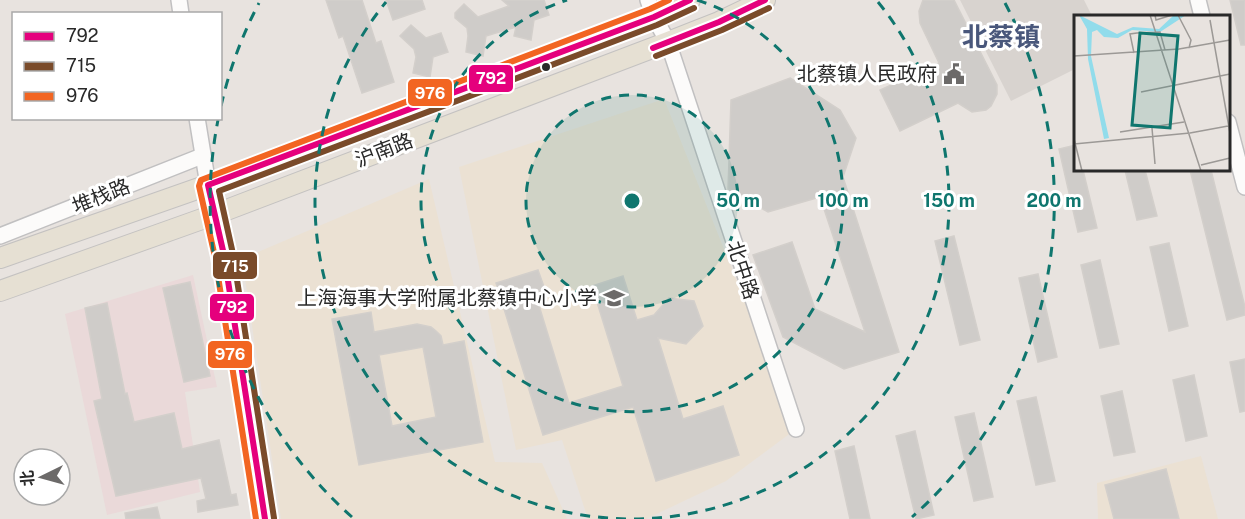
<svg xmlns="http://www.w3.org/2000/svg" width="1245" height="519" viewBox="0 0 1245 519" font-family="'Public Sans','Noto Sans SC',sans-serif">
	<rect width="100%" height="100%" fill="#e8e3df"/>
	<g fill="#ebe1d3">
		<path d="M664,99l132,330 -70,52 -80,38h-58l-26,-79 -46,10 -57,-283z"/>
		<path d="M429,179l66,283 47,1 25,56h-286l-39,-260z"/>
		<path d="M1201,456l17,63h-120l-1,-36z"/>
	</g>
	<path fill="#ead9d9" d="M193,275l24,112 -32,5 15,100 -93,23 -42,-201z"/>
	<path fill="#d8d3cf" d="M960,0h124l8,16h-16l-1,53 -64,32z"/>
	<g fill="#cfccc9" stroke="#d3cfcb" stroke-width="1.5" fill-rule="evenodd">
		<path d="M326,0h36l14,43 5,-2 13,41 -32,11 -19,-57 -4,2z"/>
		<path d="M386,0h36l3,9 -32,11z"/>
		<path d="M502,0h42l5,15 -15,5 -3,20 -17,-4 2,-9 -30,9 -3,20 -17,-4 2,-16 -1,-8 -12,-10v-5l9,-9 14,13 31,-11z"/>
		<path d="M923,0h31l43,85v9l-6,12 -5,4 -14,2 -14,-9 -58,28 -20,-41 59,-27 -19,-40 -1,-12z"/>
		<path d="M1230,0h15v45h-4z"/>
		<path d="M411,25l15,13 15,-5 7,19 -15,5 -3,20 -17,-4 3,-16 -2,-8 -14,-13z"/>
		<path d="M790,78l50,32 16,28 -13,39 56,175 -55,17 -61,-32 -30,-82 39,-13 23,67 50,23 -45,-135 -52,15 -40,-23 3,-89z"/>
		<path d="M1076,145v25h7l14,58 -19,4 -19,-83z"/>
		<path d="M1125,170h20l12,46 -20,4z"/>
		<path d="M1190,170h21l34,137v8l-18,5z"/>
		<path d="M954,236l26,104 -20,5 -25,-104z"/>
		<path d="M1169,243l19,83 -19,5 -19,-84z"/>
		<path d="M1100,260l19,84 -19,4 -19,-83z"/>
		<path d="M538,270l9,25 -10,4 32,104 54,-17 -31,-100 31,-10 14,44 17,-5 15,-17 25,3 9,25 -17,18 -28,-6 25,81 40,-13 16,49 -83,26 -23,-74 -90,28 -47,-152z"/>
		<path d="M1038,274l19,83 -19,5 -19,-84z"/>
		<path d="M190,282l20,94 -26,6 -21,-94z"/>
		<path d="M107,303l18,91 2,-1 7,29 40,-9 8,36 37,-9 12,55 5,-1 2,11 -40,7 -1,-11 9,-2 -5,-21 -85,18 -22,-95 8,-2 -17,-91z"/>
		<path d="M371,312l3,20 43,-8 14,3 5,4 5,5 2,9 21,-4 19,101 -124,23 -27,-146zM423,347l13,70 -44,9 -13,-71z"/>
		<path d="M1245,359v52l-5,1 -10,-50z"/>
		<path d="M1194,375l13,61 -21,5 -13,-61z"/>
		<path d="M1122,391l13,61 -21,4 -13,-60z"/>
		<path d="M1036,397l19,84 -19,4 -19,-84z"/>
		<path d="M974,413l19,84 -19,4 -19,-84z"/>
		<path d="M915,431l19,84 -18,4 -20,-83z"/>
		<path d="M854,446l16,73h-20l-15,-68z"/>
		<path d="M1166,469l13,50h-65l-9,-34z"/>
		<path d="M157,507l3,12h-34l-1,-6z"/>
	</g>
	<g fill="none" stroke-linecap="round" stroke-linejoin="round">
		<defs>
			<g id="minor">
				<path d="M179,0l2,14"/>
				<path d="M648,0l6,17 14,25 128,387"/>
				<path d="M1198,0l4,16"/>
				<path d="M197,118l11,67 16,70 41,264"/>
				<path d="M1228,122l17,65"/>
				<path d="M0,236l202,-80"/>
			</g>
			<g id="major">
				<path d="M0,258l208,-73 446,-168 36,-17"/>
				<path d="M0,291l216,-77 452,-172 51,-20 46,-22"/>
			</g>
		</defs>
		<use href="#minor" stroke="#c1c0c1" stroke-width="18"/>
		<use href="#major" stroke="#c4c2c1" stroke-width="22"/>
		<use href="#minor" stroke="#fcfbfa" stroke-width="15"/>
		<use href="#major" stroke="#e6e0d3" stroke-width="20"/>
		<defs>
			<g id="bus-1">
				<path d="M653,48l66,-26 46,-22"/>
				<path d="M265,519l-41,-264 -16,-70 446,-168 36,-17"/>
			</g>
			<g id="bus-2">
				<path d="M656,56l66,-26 47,-22"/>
				<path d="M274,518l-41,-264 -14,-63 438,-166 37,-17"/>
			</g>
			<path id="bus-3" d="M256,519l-41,-262 -16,-71 2,-6 449,-171 19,-9"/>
		</defs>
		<use href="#bus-1" stroke="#fff" stroke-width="10"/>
		<use href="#bus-2" stroke="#fff" stroke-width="10"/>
		<use href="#bus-3" stroke="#fff" stroke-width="10"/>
		<use href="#bus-1" stroke="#e5007d" stroke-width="6"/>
		<use href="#bus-2" stroke="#7a4b2a" stroke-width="6"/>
		<use href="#bus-3" stroke="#f26522" stroke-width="6"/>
	</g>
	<circle cx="632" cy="201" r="106" fill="#0f766e" fill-opacity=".12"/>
	<g fill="none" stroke="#0f766e" stroke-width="3" stroke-dasharray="10 8">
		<circle cx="632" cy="201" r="106"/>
		<path d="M697 0A211 211 0 1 1 567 0"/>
		<path d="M878 2A317 317 0 1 1 386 2"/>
		<path d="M352 517A422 422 0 0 1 218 120M221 106A422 422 0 0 1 259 3M1005 3A422 422 0 0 1 912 517"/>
	</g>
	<defs>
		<symbol id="civic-bare" viewBox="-9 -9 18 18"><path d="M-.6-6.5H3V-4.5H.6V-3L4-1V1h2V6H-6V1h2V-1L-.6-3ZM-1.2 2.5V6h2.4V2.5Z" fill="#6c6a69" stroke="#fff" stroke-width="2.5" paint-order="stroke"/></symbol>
		<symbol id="school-bare" viewBox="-9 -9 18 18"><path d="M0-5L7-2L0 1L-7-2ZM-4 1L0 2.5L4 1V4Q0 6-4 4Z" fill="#6c6a69" stroke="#fff" stroke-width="2.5" paint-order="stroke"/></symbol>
	</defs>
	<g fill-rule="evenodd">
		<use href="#civic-bare" x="939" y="59" width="30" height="30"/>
		<use href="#school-bare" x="599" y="283" width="30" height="30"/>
	</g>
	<circle fill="#292929" stroke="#fff" stroke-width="2" cx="546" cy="67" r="5"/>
	<g text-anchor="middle" stroke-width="6" stroke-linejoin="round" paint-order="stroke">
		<g font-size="20" fill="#292929" stroke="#fff" text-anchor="end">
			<text x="937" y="81">北蔡镇人民政府</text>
			<text x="597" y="305">上海海事大学附属北蔡镇中心小学</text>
		</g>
		<g font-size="20" fill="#292929" stroke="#fff">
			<text transform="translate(384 150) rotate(-21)" y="7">沪南路</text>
			<text transform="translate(101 196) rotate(-22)" y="7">堆栈路</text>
			<text transform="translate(743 270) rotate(72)" y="7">北中路</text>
		</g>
		<g font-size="26" font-weight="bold" fill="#49577b" stroke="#fff">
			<text x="1001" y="46">北蔡镇</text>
		</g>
	</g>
	<g transform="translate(1074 15)">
		<rect width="156" height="156" fill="#e8e3df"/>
		<path d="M5,0l38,19 16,-7 26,2 15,-14h12l-26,17 -28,-2 -14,8 -14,-1 -7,-7 -5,2 -1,24 18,82 -5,1 -16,-80 -1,-30z" fill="#91dceb"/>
		<path fill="none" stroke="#9c9996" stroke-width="1.5" d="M76,0l51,156M81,0l1,5 16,-5M104,0l13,25 -2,8M136,5l20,113M60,38l-4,-19 7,-1 23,-1 5,18M0,41l105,-7 51,-9M67,77l89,-18M78,113l3,36M46,117l64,-10M116,118l38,-7M0,124l8,32M0,129l116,-11M127,150l29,-7"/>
		<path fill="#0f766e" fill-opacity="0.15" stroke="#0f766e" stroke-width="3" d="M66,18l38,3 -8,92 -38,-3z"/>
		<rect width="156" height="156" fill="none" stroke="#292929" stroke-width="3"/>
	</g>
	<circle cx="632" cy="201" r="9" fill="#0f766e" stroke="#fff" stroke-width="3"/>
	<g font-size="18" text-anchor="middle" font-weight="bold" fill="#0f766e" stroke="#fff" stroke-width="6" stroke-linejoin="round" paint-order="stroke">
		<text x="738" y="207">50 m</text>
		<text x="843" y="207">100 m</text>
		<text x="949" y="207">150 m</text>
		<text x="1054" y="207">200 m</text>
	</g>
	<g stroke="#fff" stroke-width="2">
		<rect x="468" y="64" width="46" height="29" rx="6" fill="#e5007d"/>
		<rect x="407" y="78" width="46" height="29" rx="6" fill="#f26522"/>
		<rect x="212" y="251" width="46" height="29" rx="6" fill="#7a4b2a"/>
		<rect x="209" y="293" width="46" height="29" rx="6" fill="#e5007d"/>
		<rect x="207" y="340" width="46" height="29" rx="6" fill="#f26522"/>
	</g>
	<g font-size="16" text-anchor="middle" font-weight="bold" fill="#fff">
		<text x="491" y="84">792</text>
		<text x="430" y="99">976</text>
		<text x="235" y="272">715</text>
		<text x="232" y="313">792</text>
		<text x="230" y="360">976</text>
	</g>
	<rect x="12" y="12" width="210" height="108" fill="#ffffff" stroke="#a9a9a9" stroke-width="1.5"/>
	<rect x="24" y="32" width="30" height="9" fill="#e5007d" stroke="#a9a9a9" stroke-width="1.5"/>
	<text x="66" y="42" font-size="18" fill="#292929">792</text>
	<rect x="24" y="62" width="30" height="9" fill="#7a4b2a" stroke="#a9a9a9" stroke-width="1.5"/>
	<text x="66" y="72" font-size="18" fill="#292929">715</text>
	<rect x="24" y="92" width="30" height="9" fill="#f26522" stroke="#a9a9a9" stroke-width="1.5"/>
	<text x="66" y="102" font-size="18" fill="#292929">976</text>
	<g transform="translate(42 477) rotate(265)"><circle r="28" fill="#ffffff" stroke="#a9a9a9" stroke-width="1.5"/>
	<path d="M0-4.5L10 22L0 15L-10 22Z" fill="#6c6a69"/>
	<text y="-9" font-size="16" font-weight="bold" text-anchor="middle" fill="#292929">北</text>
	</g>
</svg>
